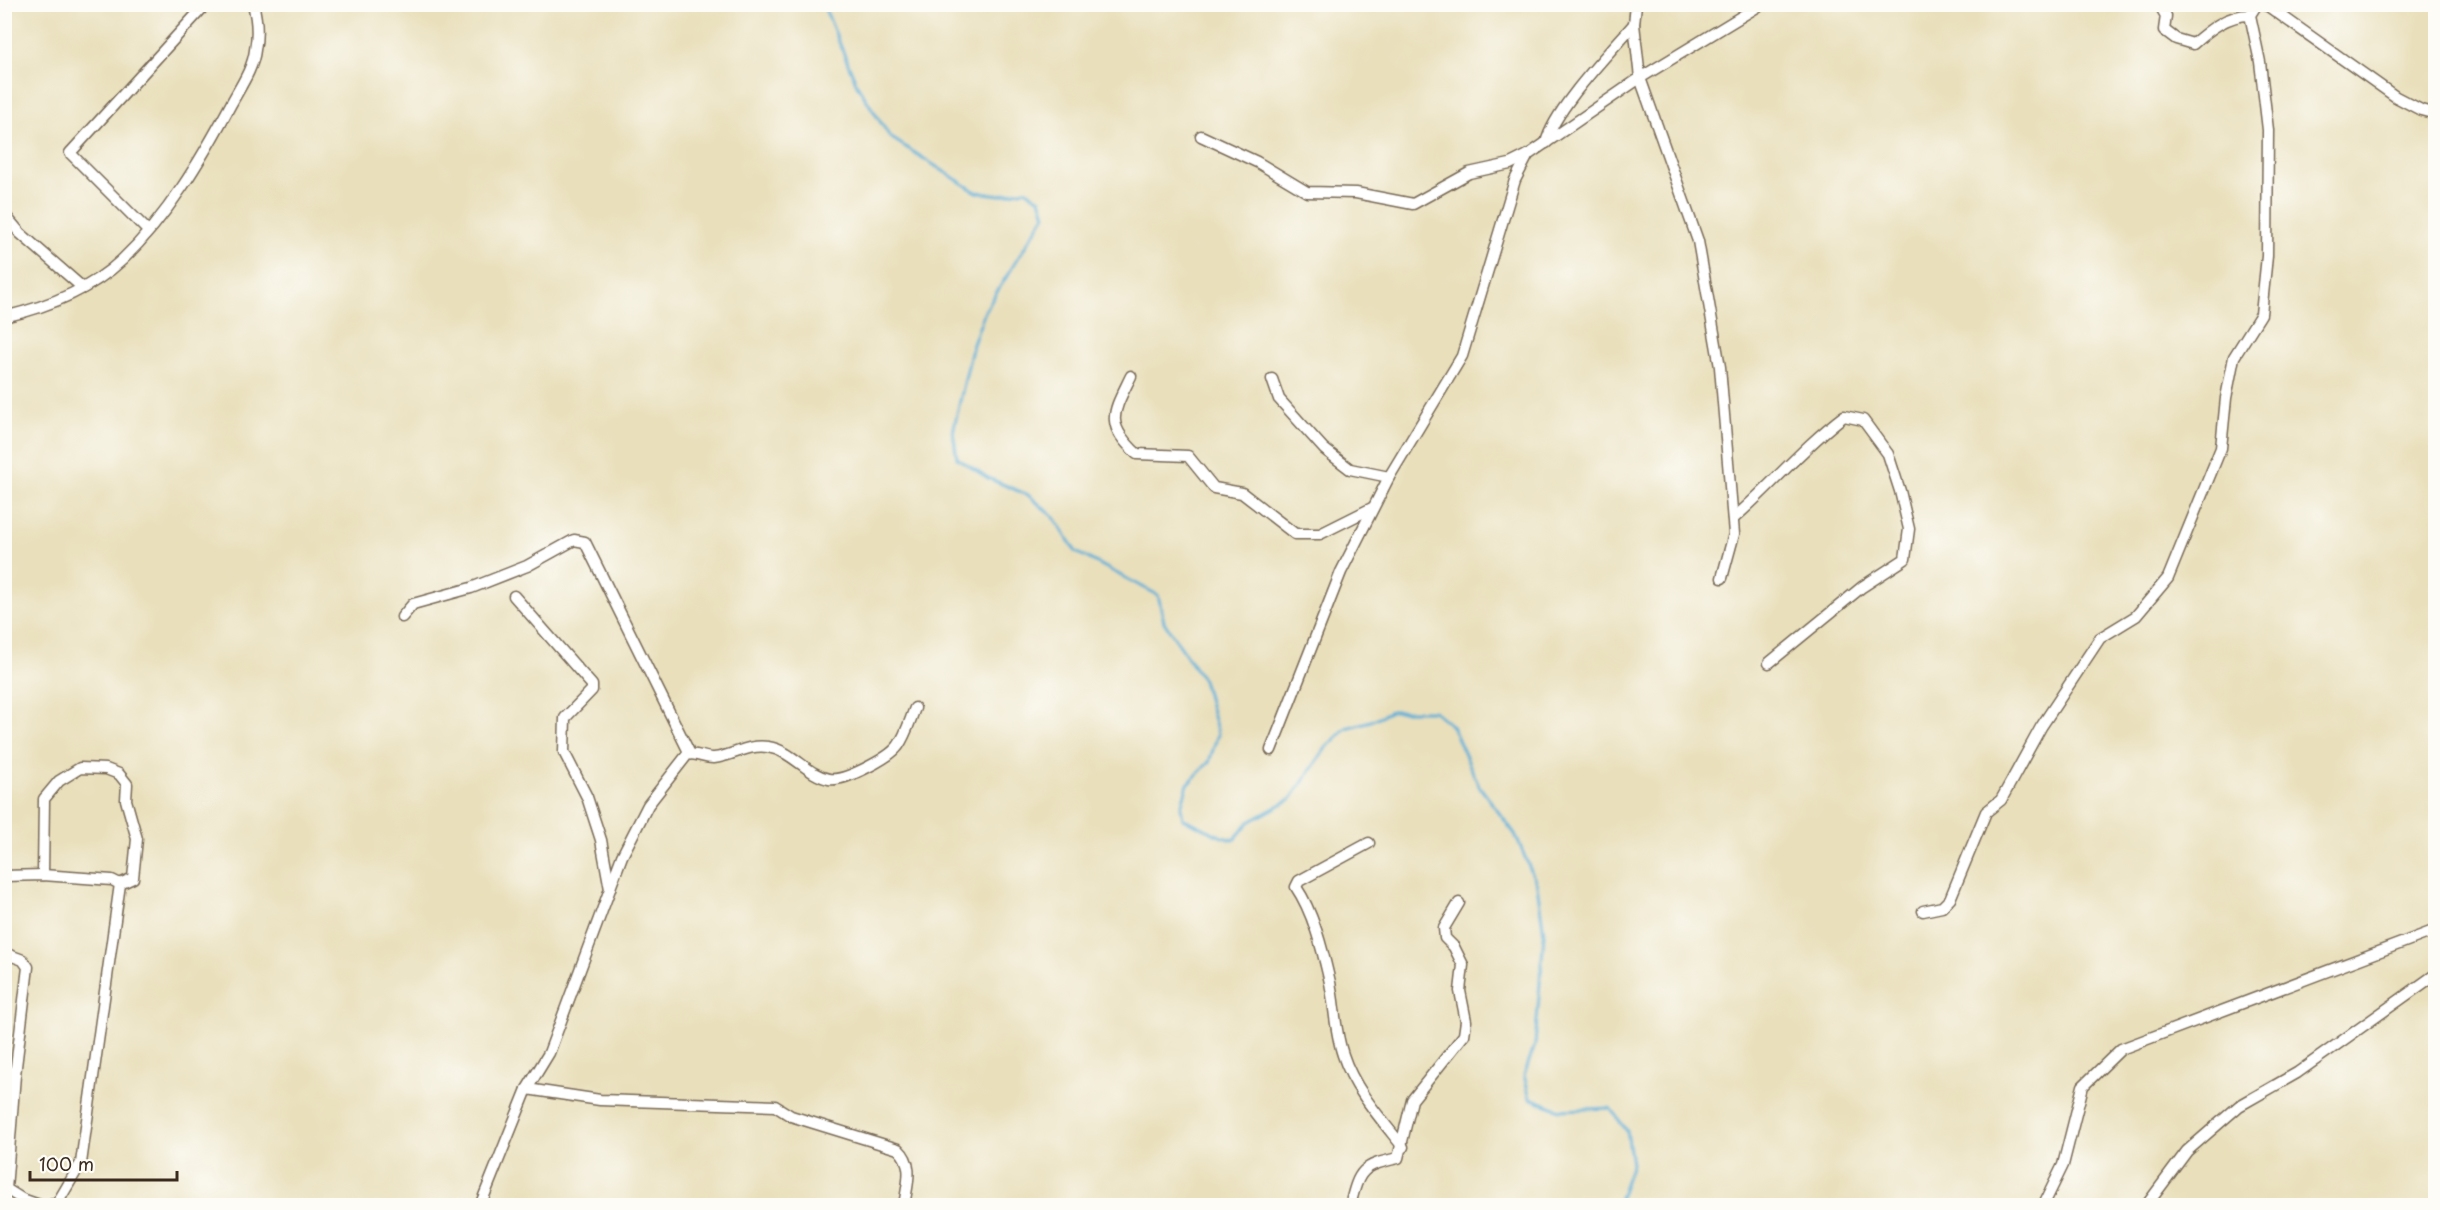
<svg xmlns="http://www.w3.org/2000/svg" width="2440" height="1210" viewBox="0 0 2440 1210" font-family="'Playpen Sans',sans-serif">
	<rect width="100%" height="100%" fill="#fdfcf7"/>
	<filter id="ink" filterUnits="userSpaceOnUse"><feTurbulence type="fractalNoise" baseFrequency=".0167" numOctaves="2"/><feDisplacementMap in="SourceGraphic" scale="12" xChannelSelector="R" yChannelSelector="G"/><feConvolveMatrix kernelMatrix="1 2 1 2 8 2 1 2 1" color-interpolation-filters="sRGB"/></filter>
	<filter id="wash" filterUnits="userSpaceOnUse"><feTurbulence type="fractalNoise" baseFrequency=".008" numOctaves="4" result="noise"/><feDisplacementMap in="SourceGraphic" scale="24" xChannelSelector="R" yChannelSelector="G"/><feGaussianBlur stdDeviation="1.35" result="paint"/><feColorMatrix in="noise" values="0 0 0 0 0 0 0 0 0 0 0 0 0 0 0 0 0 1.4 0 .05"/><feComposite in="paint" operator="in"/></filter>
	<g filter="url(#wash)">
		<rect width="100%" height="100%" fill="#e9dfbb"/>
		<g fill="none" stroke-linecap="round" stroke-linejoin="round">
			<path stroke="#5baed7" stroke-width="3" d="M823,4l34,81 33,52 86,55 24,3 25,-5 15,9 5,16 -60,96 -12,33 -20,88 4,26 31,20 40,17 25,21 23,36 82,43 6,27 39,58 15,54 -9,28 -21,22 -7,23 2,12c18,6 34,19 51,21l15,-18 42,-23 35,-51 20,-20 25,-7 20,-10h43l18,15 27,60 36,48 22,51 7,49 -9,111 -11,30 6,23 30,12 50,-2 17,23 5,33 -15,42"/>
		</g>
	</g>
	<g filter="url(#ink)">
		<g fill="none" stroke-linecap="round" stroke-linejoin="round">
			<defs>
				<g id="minor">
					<path d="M1636,4l-2,20 6,54 58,163 22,126 14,167 -12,44"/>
					<path d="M2159,4l7,12 -2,14 12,9 17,5c16,-14 34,-29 57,-29"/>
					<path d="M2265,4l131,93 25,13 15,4"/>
					<path d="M1201,136l56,26 50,30 49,1 57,11 56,-31 41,-9 18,-9"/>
					<path d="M1546,143c8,-34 64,-91 88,-119"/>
					<path d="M4,214l16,19 63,55"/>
					<path d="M147,230l-77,-77 136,-149"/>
					<path d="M4,317c43,-10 85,-26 118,-57 46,-44 79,-100 109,-156 9,-17 22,-35 24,-54 3,-15 2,-31 -2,-46"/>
					<path d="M1131,376c-18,37 -27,47 6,78l51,2 26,32 28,5 53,41h25l52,-26"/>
					<path d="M1272,379l7,20 45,50 26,20 39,8"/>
					<path d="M1733,519c38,-33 71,-73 111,-103l19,4 25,34 12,37 9,38 -4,30 -43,28 -93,76"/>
					<path d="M402,617l11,-13 58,-16 56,-22 47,-26 11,2 105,212"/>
					<path d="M1271,750l70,-178 48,-95 73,-121 53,-176 13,-25 112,-77 122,-74"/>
					<path d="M1369,843l-70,38 -3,6c17,25 26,61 33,91 6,25 5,51 14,77 11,34 38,64 60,92"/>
					<path d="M43,875l1,-76 15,-18 21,-13 26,1 13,5 8,10 -1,16 11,39 -4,39 -13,6"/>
					<path d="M4,876l39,-1 69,5 8,4"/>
					<path d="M610,888l12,-32 26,-51 39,-50c9,-3 18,4 27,3 19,-2 33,-14 54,-11 25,4 39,28 61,32 15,3 60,-21 69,-33 8,-11 12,-26 17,-38"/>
					<path d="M1923,911l19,-4 8,-8 36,-87 15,-12 40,-73 59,-89 36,-22 32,-38 53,-130 5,-50 8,-41 27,-43 6,-58 1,-126 -8,-68 -10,-47 7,-11"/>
					<path d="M4,953l19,7 5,7 -13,108 -9,114 16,10 20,7"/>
					<path d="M527,1089l73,11 175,6 16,10 107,33c17,16 9,35 6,57"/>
					<path d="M49,1206l9,-4 23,-39 39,-279"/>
					<path d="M480,1206l47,-117 22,-36 61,-164 -9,-49 -14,-43 -23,-45 1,-34 27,-28v-5l-78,-89"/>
					<path d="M1350,1206c9,-37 12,-40 48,-48l14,-58 52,-65 2,-14 -6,-30 3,-26 -9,-18 -9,-9 -1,-10 15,-25"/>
					<path d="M2043,1206l20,-41 20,-79 38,-37 315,-119"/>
					<path d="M2146,1206l41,-55 52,-45 58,-33 139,-99"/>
				</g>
			</defs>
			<use href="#minor" stroke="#786955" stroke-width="13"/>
			<use href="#minor" stroke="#fff" stroke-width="10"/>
		</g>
	</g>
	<rect width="2440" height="1210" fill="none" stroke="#fdfcf7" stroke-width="24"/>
	<path d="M30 1171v9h147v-9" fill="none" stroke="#3b2a1e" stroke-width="3"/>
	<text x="39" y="1171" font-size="18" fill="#3b2a1e" stroke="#fdfcf7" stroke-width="4.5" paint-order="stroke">100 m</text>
</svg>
